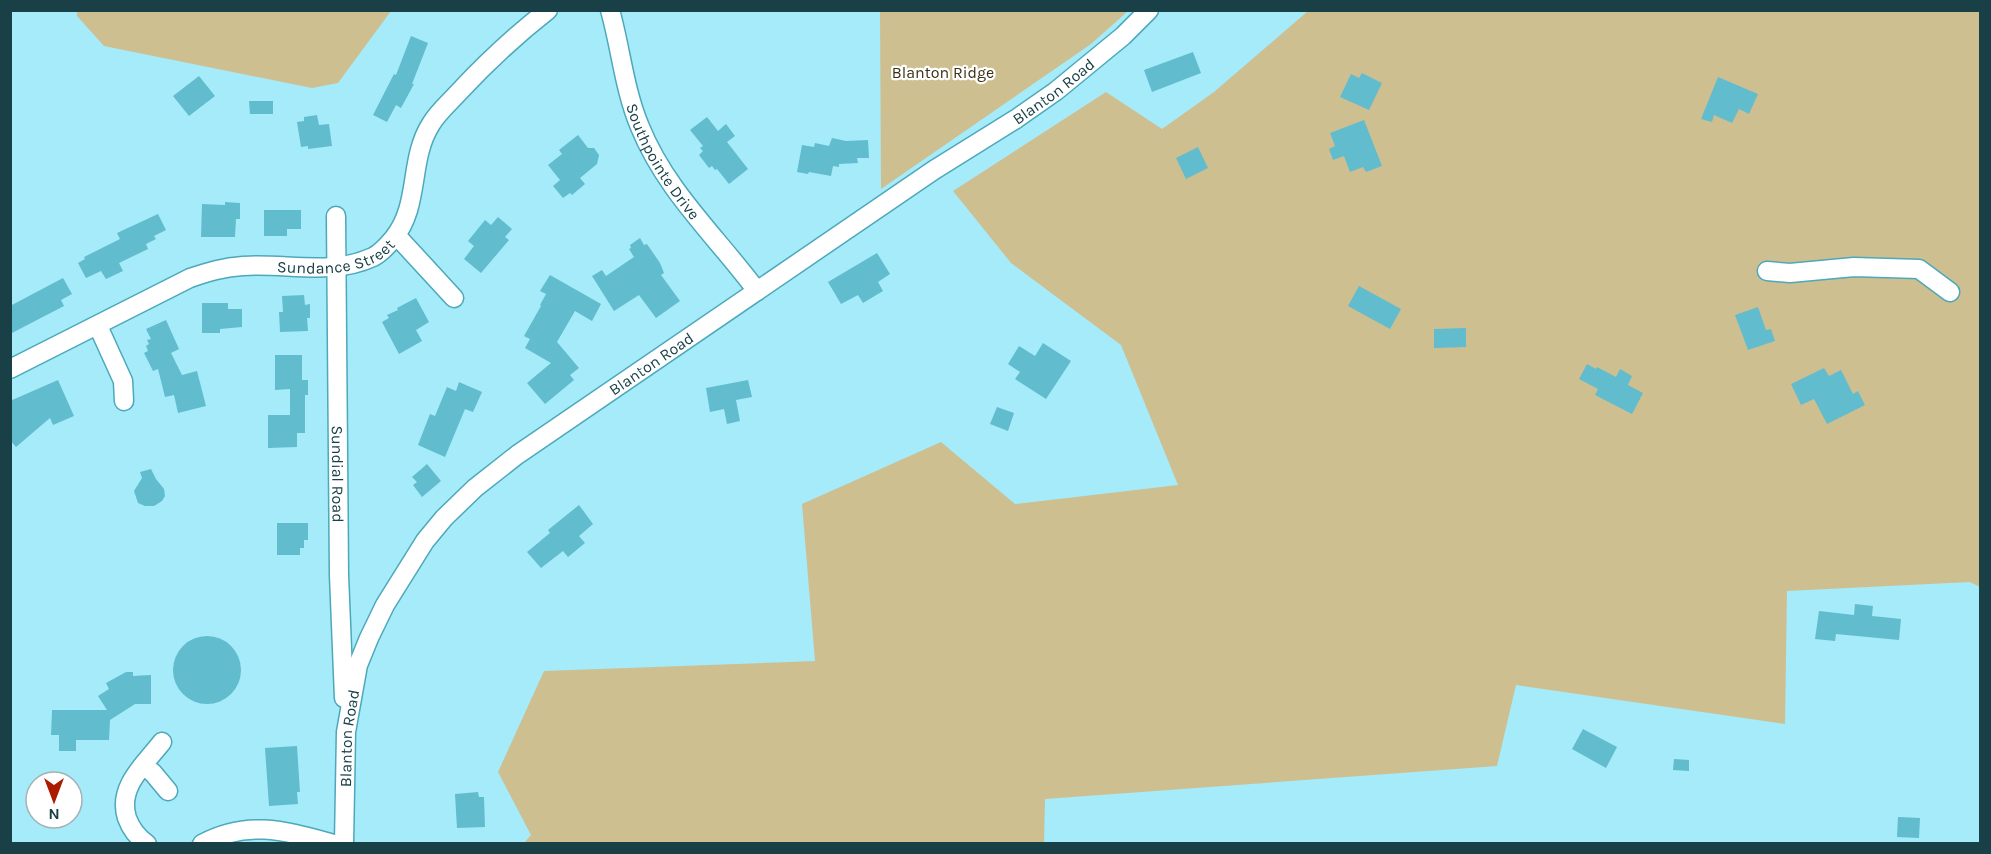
<svg xmlns="http://www.w3.org/2000/svg" width="1991" height="854" viewBox="0 0 1991 854" font-family="Karla,sans-serif">
	<rect width="100%" height="100%" fill="#a5ebfa"/>
	<g fill="#cebf91">
		<path d="M77,11l314,-1v1l-53,72 -26,5 -208,-42 -27,-30z"/>
		<path d="M880,11v-1l248,1 -37,33 -210,145z"/>
		<path d="M1308,11h672v576l-10,-5 -183,9 -2,133 -269,-39 -19,81 -452,33 -1,45 -520,-1 7,-8 -33,-63 46,-101 271,-10 -13,-157 139,-62 74,62 163,-19 -57,-140 -110,-82 -58,-72 153,-99 56,37 52,-37z"/>
	</g>
	<g fill="#61bcce">
		<path d="M411,36l17,7 -16,41h2l-13,24 -5,-3 -9,17 -14,-7 21,-41 2,1z"/>
		<path d="M1193,52l8,21 -49,19 -8,-22z"/>
		<path d="M1362,73l20,10 -13,27 -29,-13 11,-23 8,4z"/>
		<path d="M199,76l16,20 -26,20 -16,-20z"/>
		<path d="M1718,77l40,17 -9,20 -10,-5 -7,14 -18,-8 -2,7 -11,-3z"/>
		<path d="M249,101h24v13h-23z"/>
		<path d="M317,115l2,10 10,-1 3,22 -24,3v-3l-7,1 -4,-25 7,-1v-4z"/>
		<path d="M707,117l11,14 8,-7 9,12 -8,6 21,27 -19,15 -12,-15 -2,1 -3,-4 -3,2 -10,-13 4,-4 -3,-3 3,-2 -13,-16z"/>
		<path d="M1364,120l18,46 -16,6 -3,-5 -13,5 -6,-16 -11,4 -4,-11 6,-3 -5,-13z"/>
		<path d="M578,135l10,13h6l5,7 -2,9 -17,14 5,6 -13,11 -2,-2 -7,5 -10,-12 7,-6 -12,-15 14,-11 -3,-4z"/>
		<path d="M832,138l14,3 22,-1 1,18h-12l1,5 -19,1v3l-6,-1 -2,10 -22,-4 -1,2 -11,-2 5,-27 12,2 1,-4 14,3z"/>
		<path d="M1198,147l10,21 -22,11 -10,-21z"/>
		<path d="M225,202l15,1v16h-4l-1,18h-34l1,-33 23,1z"/>
		<path d="M264,210h37v19h-14v7h-23z"/>
		<path d="M158,214l8,16 -12,6 2,3 -10,5 2,5 -29,14 4,8 -17,8 -5,-8 -15,7 -8,-15 7,-4 -1,-2 36,-18 -3,-6z"/>
		<path d="M498,217l14,12 -7,8 4,3 -28,33 -17,-14 10,-13 -6,-5 17,-21 6,5z"/>
		<path d="M640,238l4,7 3,-1 13,19 4,10 -3,2 19,26 -24,17 -17,-23 -25,16 -22,-35 10,-6 4,6 28,-19 -5,-8 2,-1 -1,-3z"/>
		<path d="M877,253l13,21 -12,8 5,9 -20,12 -5,-8 -17,9 -13,-22z"/>
		<path d="M550,275l51,29 -9,17 -17,-10 -18,31 22,26 -9,7 4,5 -29,24 -18,-21 24,-20 -26,-15 5,-9 -6,-3 17,-30 -1,-1 6,-11 -6,-3z"/>
		<path d="M63,278l9,16 -11,6 3,6 -54,28v-28z"/>
		<path d="M1359,286l42,23 -11,20 -42,-23z"/>
		<path d="M304,295l1,10 5,-1v14h-3l1,13 -28,1 -1,-20h4l-1,-16z"/>
		<path d="M416,298l13,24 -13,8 6,11 -23,13 -17,-32 7,-4 -2,-3 11,-5 -1,-2z"/>
		<path d="M202,303h26v6h14v18l-22,2v4h-18z"/>
		<path d="M1758,307l8,23 5,-1 4,12 -27,9 -13,-35z"/>
		<path d="M166,320l13,29 -8,4 11,22 15,-4 9,35 -28,7 -4,-18 -9,2 -7,-28 -5,2 -9,-18 4,-2 -2,-5 3,-2 -2,-4 4,-1 -5,-10z"/>
		<path d="M1466,328v19l-32,1v-19z"/>
		<path d="M1043,343l28,18 -25,38 -31,-20 5,-7 -12,-8 11,-18 16,10z"/>
		<path d="M275,355h27v25h6v15h-3v38h-8v14l-29,1v-33h22v-26l-15,1z"/>
		<path d="M1587,364l9,5 1,-2 19,10 4,-8 12,7 -4,9 15,8 -11,21 -37,-19 3,-6 -19,-10z"/>
		<path d="M1824,368l5,8 12,-6 12,24 5,-3 7,14 -38,19 -13,-25 -13,6 -10,-21z"/>
		<path d="M58,380l16,36 -21,9 -3,-7 -34,29 -6,-7v-39z"/>
		<path d="M748,380l4,17 -16,3 4,21 -13,3 -3,-15 -14,3 -4,-24z"/>
		<path d="M459,382l23,10 -9,20 -8,-3 -20,48 -27,-12 12,-31 5,2 12,-29 9,4z"/>
		<path d="M997,407l17,6 -6,18 -18,-7z"/>
		<path d="M427,464l14,17 -19,16 -9,-12 4,-3 -5,-5z"/>
		<path d="M151,469l5,10 8,10 1,7 -3,5 -8,5h-9l-7,-3 -4,-12 8,-13 -2,-6z"/>
		<path d="M579,505l14,19 -14,12 6,7 -17,14 -5,-6 -22,17 -14,-16 23,-19 -2,-3z"/>
		<path d="M277,523h31v17h-4v8h-4v7h-23z"/>
		<path d="M1855,604l18,2 -1,10 29,3 -2,21 -63,-6 -1,7 -20,-2 4,-28 35,4z"/>
		<circle cx="207" cy="670" r="34"/>
		<path d="M126,672h7v4l18,-1v29h-16l-25,16 -1,20h-33v11h-17v-16h-8l1,-25h55l-9,-14 11,-7 -3,-6z"/>
		<path d="M1583,729l34,18 -11,21 -34,-19z"/>
		<path d="M297,746l3,46h-3l1,12 -29,2 -4,-58z"/>
		<path d="M1674,759l15,1v11l-16,-1z"/>
		<path d="M478,792l1,5h5l1,30 -28,1 -2,-34z"/>
		<path d="M1898,817l22,1 -1,20 -22,-1z"/>
	</g>
	<g fill="none" stroke-linecap="round" stroke-linejoin="round">
		<defs>
			<g id="street">
				<path id="s1" d="M610,10c11,39 14,79 30,117 26,64 76,109 117,164"/>
				<path id="s2" d="M336,216l3,359 5,123"/>
				<path d="M396,235l58,63"/>
				<path d="M1767,271l23,2 64,-6 65,2 31,23"/>
				<path d="M98,326l25,55 1,20"/>
				<path id="s3" d="M10,369l180,-91c18,-6 34,-11 53,-12 44,-3 89,10 130,-9 8,-4 15,-12 20,-18 28,-34 15,-79 38,-115 7,-12 18,-21 27,-31 28,-30 58,-58 90,-83"/>
				<path d="M143,765l10,8 15,18"/>
				<path d="M147,844c-10,-7 -16,-15 -20,-26 -10,-31 18,-54 35,-76"/>
				<path d="M202,844c46,-25 84,-13 132,0"/>
				<path id="s4" d="M344,844l2,-112 12,-67 11,-27 16,-33 40,-64 19,-23 31,-30 42,-33 417,-285 82,-51 40,-28 67,-55 26,-26"/>
			</g>
		</defs>
		<use href="#street" stroke="#4da8ba" stroke-width="21"/>
		<use href="#street" stroke="#fff" stroke-width="18"/>
	</g>
	<g text-anchor="middle" stroke-width="4.5" stroke-linejoin="round" paint-order="stroke">
		<g font-size="16" fill="#3b3112" stroke="#fff">
			<text x="943" y="78">Blanton Ridge</text>
		</g>
		<g font-size="16" fill="#194047" stroke="#fff">
			<text dy="6" stroke="none"><textPath href="#s4" startOffset="1096">Blanton Road</textPath></text>
			<text dy="6" stroke="none"><textPath href="#s1" startOffset="162">Southpointe Drive</textPath></text>
			<text dy="6" stroke="none"><textPath href="#s3" startOffset="351">Sundance Street</textPath></text>
			<text dy="6" stroke="none"><textPath href="#s4" startOffset="610">Blanton Road</textPath></text>
			<text dy="6" stroke="none"><textPath href="#s2" startOffset="258">Sundial Road</textPath></text>
			<text dy="6" stroke="none"><textPath href="#s4" startOffset="106">Blanton Road</textPath></text>
		</g>
	</g>
	<rect width="1991" height="854" fill="none" stroke="#194047" stroke-width="24"/>
	<g transform="translate(54 800) rotate(180)"><circle r="28" fill="#ffffff" stroke="#a3b3b5" stroke-width="1.5"/>
	<path d="M0-4.5L10 22L0 15L-10 22Z" fill="#aa1b00"/>
	<text y="-9" font-size="16" font-weight="bold" text-anchor="middle" fill="#194047">N</text>
	</g>
</svg>
